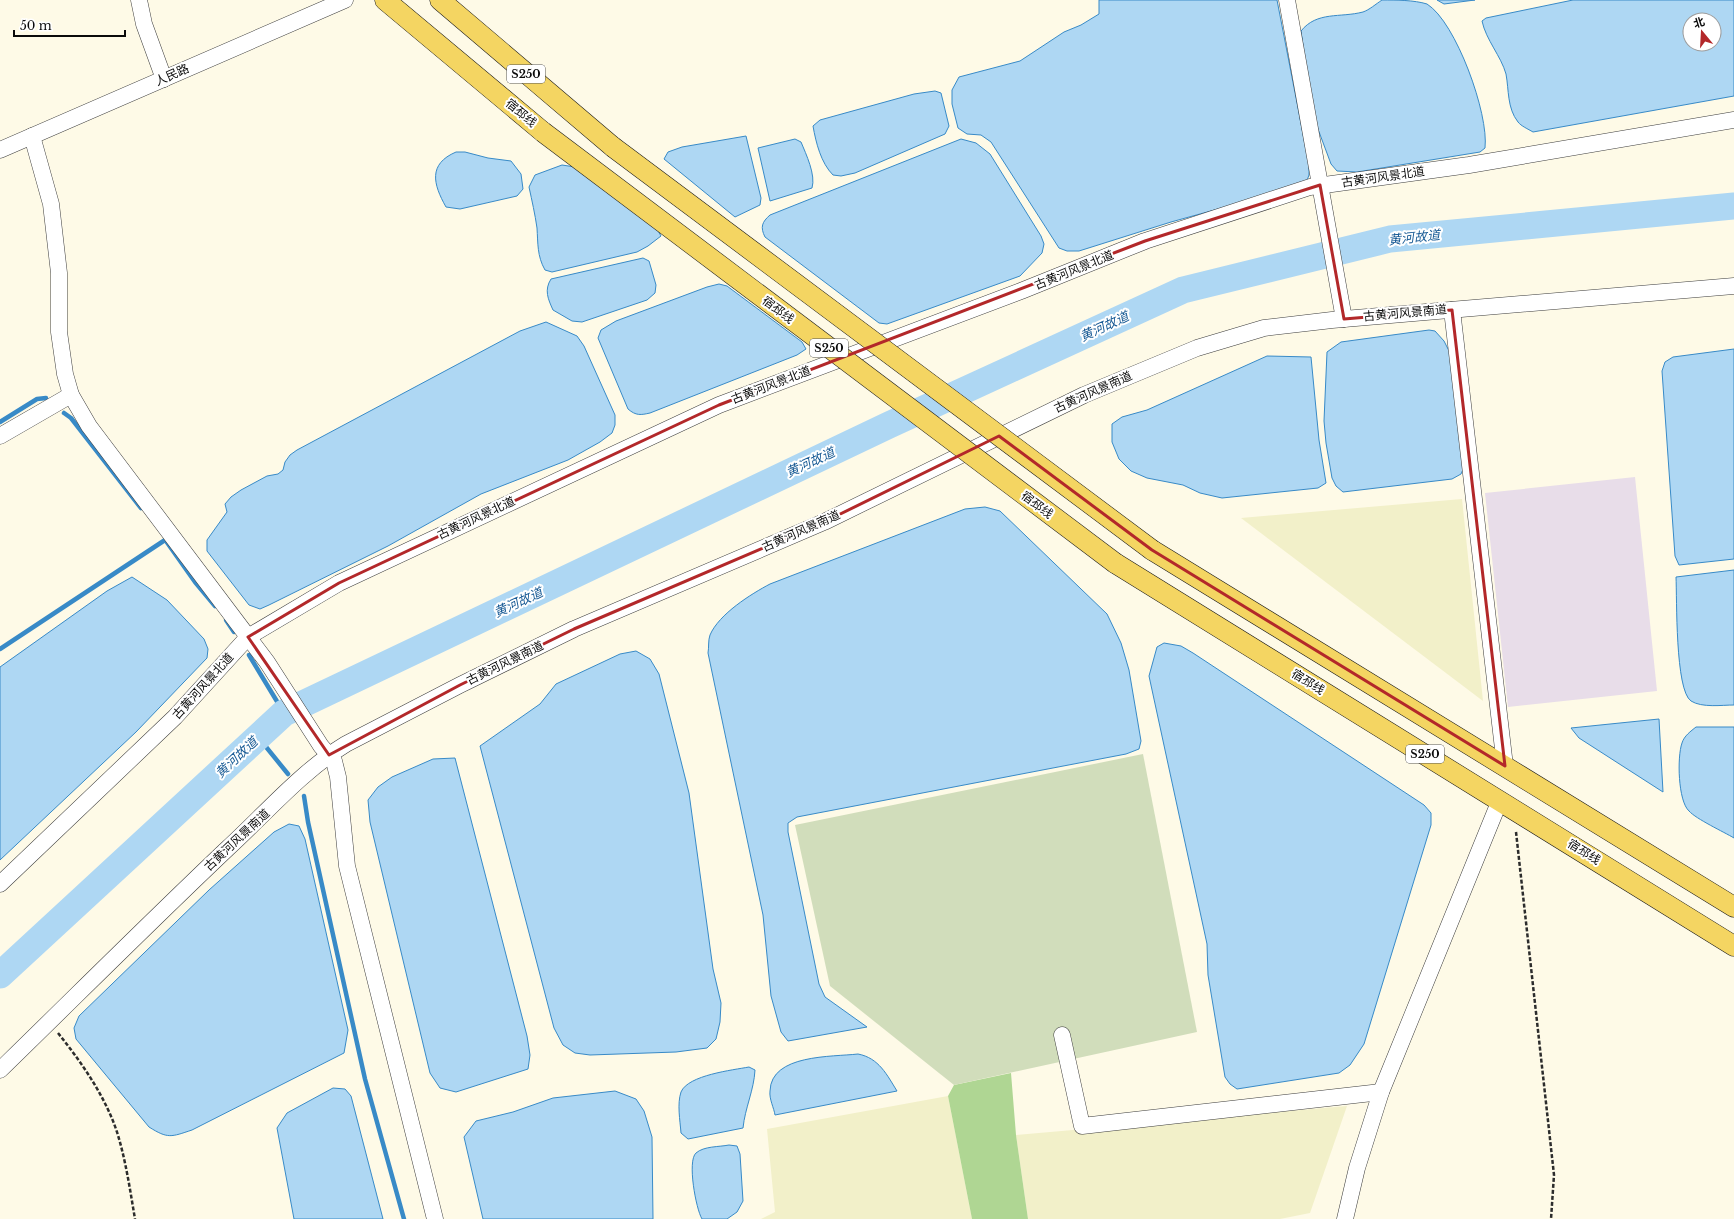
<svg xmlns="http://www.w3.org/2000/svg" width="1734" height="1219" viewBox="0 0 1734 1219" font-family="'Libre Baskerville','Noto Sans SC',serif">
	<rect width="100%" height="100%" fill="#fefae7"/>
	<path fill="#e8dde9" d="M1635,477l22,214 -149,16 -23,-214z"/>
	<g fill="#f2f0c9">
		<path d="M1462,499l21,202 -242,-183z"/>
		<path d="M948,1096l24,123h-211l14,-7 -8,-83z"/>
		<path d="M1347,1106l-37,107 -30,6h-252l-12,-84z"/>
	</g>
	<path fill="#afd693" d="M1011,1073l5,62 12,84h-56l-24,-123 6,-11z"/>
	<path fill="#d1ddbb" d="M1143,754l54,278 -243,53 -124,-99 -35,-161z"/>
	<g fill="#aed7f3" stroke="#388ac7" fill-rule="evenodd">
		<path d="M1099,0h178l32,165v10l-3,8 -12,5 -123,34 -92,29h-12l-8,-3 -68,-106 -10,-7 -14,-1 -9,-6 -6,-24v-14l7,-13 61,-16 44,-29 17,-7 18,-11z"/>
		<path d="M1382,0c14,0 32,0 45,4 29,18 62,110 58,144l-5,4 -123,20 -20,-1 -6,-7 -19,-51 -11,-82c16,-20 39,-13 62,-19 6,-2 13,-8 19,-12z"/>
		<path d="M1437,0h38l-31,4z"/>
		<path d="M1573,0h161v96l-201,36c-5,-3 -12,-6 -15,-10 -11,-14 -9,-32 -12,-48 -5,-18 -20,-34 -24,-53l4,-3zM1690,20h24v24h-24z"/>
		<path d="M935,91l6,2 8,33 -4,8 -90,39 -14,3 -8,-1c-12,-12 -17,-32 -20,-49l7,-6 94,-26z"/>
		<path d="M746,136l15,62 -1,7 -25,12 -71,-58 4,-7 14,-5z"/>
		<path d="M795,139l6,3c5,12 15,33 11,46l-42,13 -12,-53z"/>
		<path d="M961,139l15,4 14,11 51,82 3,8 -2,9 -22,23 -133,48 -8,-1 -114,-86c-5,-10 -3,-15 5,-22z"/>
		<path d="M456,152h9l23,6 23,3 10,13 2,15 -6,7 -57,13 -14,-2c-13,-23 -18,-43 10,-55z"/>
		<path d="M562,165l13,2 82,62 4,7 -13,10 -11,6 -85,20 -7,-2c-8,-14 -7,-27 -8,-42 -2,-14 -5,-27 -8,-41l6,-12z"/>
		<path d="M643,258l6,3 7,24 -1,8 -8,7 -65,22 -10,-1 -19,-11c-5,-11 -9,-20 -2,-31z"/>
		<path d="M719,284l8,2 75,56 4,7 -9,6 -147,58c-9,2 -14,3 -22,-4l-30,-71 3,-8 15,-9 91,-34z"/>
		<path d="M546,322l31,14 7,10 31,69v10l-3,8 -12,9 -32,18 -87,34 -93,52 -119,59 -9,4 -11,-4 -42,-54v-11l20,-28 -2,-8 6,-7 10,-7 26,-14 11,-2 5,-4 2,-8 5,-7 7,-5 223,-119z"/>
		<path d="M1429,330l6,1 9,10 7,14 13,112 -3,7 -9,5 -109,13 -7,-6 -4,-8 -6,-35 -2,-22 3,-69 14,-10z"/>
		<path d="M1734,349v210l-55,6 -4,-9 -13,-185 3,-9 8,-5z"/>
		<path d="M1267,356l44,1 8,83 7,43 -8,5 -96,10 -22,-5 -17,-8 -36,-7 -16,-7 -12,-12 -7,-17v-18l10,-7 25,-7z"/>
		<path d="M985,507l15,4 107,103 14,29 8,27 12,71 -2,8 -13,5 -329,63 -9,6v9l31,152 6,13 42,30 -79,14 -7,-9 -10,-36 -8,-81 -55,-262c1,-5 0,-13 2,-18 9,-21 41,-41 60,-51l195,-75z"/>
		<path d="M1734,570v135c-12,0 -32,3 -43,-4 -16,-11 -14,-103 -15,-124z"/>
		<path d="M132,577l35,23 37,39 4,10 -1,9 -71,74 -136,128v-193l107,-76z"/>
		<path d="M1164,643l17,3 12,7 231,152 7,8v12l-67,219 -14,21 -11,8 -102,16 -7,-5 -5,-7 -17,-102 -1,-31 -58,-268 8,-29z"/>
		<path d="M636,651l14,8 9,15 30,119 24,176 8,34 -1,19 -4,17 -9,9 -31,4 -86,3 -15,-2 -12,-8 -9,-17 -74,-282 60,-42 16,-20 64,-30z"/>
		<path d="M1659,719l4,73 -84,-54 -8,-10z"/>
		<path d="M1696,727h38v111c-10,-6 -38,-19 -45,-27 -11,-10 -12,-54 -7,-68 2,-7 9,-12 14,-16z"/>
		<path d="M455,758l72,278 3,19 -2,14 -72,23 -16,-4 -10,-15 -60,-251 -2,-22 10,-13 14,-10 41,-18z"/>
		<path d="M289,824l10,2 6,13 43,191 -4,23 -152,77c-21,7 -24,9 -43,-3l-73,-88 -2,-11 5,-12 130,-126 65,-58z"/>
		<path d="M858,1054c21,4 29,21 39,37l-122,24c-1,-7 -6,-16 -5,-24 1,-37 62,-34 88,-37z"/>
		<path d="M749,1067l6,3c-1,20 -10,38 -12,58l-55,11 -7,-6c-1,-13 -4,-29 0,-41 7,-17 52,-22 68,-25z"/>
		<path d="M333,1088l12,1 6,7 32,123h-89l-17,-91 10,-15z"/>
		<path d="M615,1091l21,8 8,12 8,26 1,82h-170l-19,-82 12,-16 37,-9 40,-14z"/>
		<path d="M729,1145l8,1 3,8 3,47 -6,11 -10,7h-25c-6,-10 -15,-58 -6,-66 8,-7 23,-6 33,-8z"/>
	</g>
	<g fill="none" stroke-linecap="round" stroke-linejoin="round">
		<g stroke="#388ac7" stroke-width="4.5">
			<path d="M64,413l7,5 70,90"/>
			<path d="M0,422l37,-23 9,-1"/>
			<path d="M166,541l29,41 20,24"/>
			<path d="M226,620l8,12"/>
			<path d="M0,649l165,-109"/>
			<path d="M249,655l35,58"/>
			<path d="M258,737l30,37"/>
			<path d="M304,796l4,26 57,257 39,140"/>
		</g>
		<path stroke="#aed7f3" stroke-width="27" d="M0,975l284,-262 605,-288 294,-135 207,-51 344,-33"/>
		<defs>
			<g id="minor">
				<path d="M139,0l5,24 20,55"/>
				<path d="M1287,0l57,319"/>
				<path d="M32,136l19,68 8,69v59l6,42 6,21 18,31 178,236 54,84 13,15 4,16 9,89 88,353"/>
				<path d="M0,150l345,-150"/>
				<path d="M1452,310l53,456"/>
				<path d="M0,436l71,-41"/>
				<path d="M0,884l175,-167 73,-80 91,-54 380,-178 302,-114 124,-50 165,-54 159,-22 265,-45"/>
				<path d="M1062,1035l20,91 299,-34"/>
				<path d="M0,1070c76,-74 151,-149 228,-222 38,-35 74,-77 118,-104l114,-59 114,-56 250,-107 260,-127 113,-47 67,-20 68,-8 402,-34"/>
				<path d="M1345,1219l12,-51 24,-76 119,-292"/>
			</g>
			<g id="major">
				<path d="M385,0l158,132"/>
				<path d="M440,0l173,147"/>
				<path d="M1152,550l582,357"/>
				<path d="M1115,563l619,383"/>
			</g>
		</defs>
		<use href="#minor" stroke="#3d3d3d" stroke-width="17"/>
		<use href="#major" stroke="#1b1b1b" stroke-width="21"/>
		<g stroke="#2c2c2c" stroke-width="2.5" stroke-dasharray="4 2" stroke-linecap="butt">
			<path d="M1516,832l38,343 -3,44"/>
			<path d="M58,1033c24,30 47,63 59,99 9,29 13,58 18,87"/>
		</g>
		<use href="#minor" stroke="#fff" stroke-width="16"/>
		<use href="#major" stroke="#f4d562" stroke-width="20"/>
		<defs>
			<g id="major-bridge">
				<path d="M543,132l572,431"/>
				<path d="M613,147l539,403"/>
			</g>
		</defs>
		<use href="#major-bridge" stroke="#1b1b1b" stroke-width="21" stroke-linecap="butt"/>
		<use href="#major-bridge" stroke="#f4d562" stroke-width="20"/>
	</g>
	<path fill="none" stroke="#b3282a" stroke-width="3" stroke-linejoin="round" d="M1320,185l24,134 108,-9 53,456 -353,-216 -153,-114 -175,86 -250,107 -114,56 -131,70 -81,-118 91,-54 380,-178 426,-164z"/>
	<g text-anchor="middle" stroke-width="4" stroke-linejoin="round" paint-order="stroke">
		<g fill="#fff" stroke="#545454" stroke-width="1">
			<rect x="507" y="65" width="38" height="18" rx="3"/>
			<rect x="810" y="339" width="38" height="18" rx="3"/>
			<rect x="1406" y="745" width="38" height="18" rx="3"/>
		</g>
		<g font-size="11" font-weight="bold" fill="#0a0a0a">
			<text x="526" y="78">S250</text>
			<text x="829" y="352">S250</text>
			<text x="1425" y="758">S250</text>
		</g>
		<g font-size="12" fill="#0a0a0a" stroke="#fff">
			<text transform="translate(172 75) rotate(-24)" y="4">人民路</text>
			<text transform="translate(521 113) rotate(40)" y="4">宿邳线</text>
			<text transform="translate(1383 177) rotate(-8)" y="4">古黄河风景北道</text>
			<text transform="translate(1074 270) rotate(-22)" y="4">古黄河风景北道</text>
			<text transform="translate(778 310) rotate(37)" y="4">宿邳线</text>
			<text transform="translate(1405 313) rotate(-5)" y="4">古黄河风景南道</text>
			<text transform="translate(771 385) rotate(-21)" y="4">古黄河风景北道</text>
			<text transform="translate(1093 392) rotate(-24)" y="4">古黄河风景南道</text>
			<text transform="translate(1037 505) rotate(37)" y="4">宿邳线</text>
			<text transform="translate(476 518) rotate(-25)" y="4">古黄河风景北道</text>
			<text transform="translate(801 531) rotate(-24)" y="4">古黄河风景南道</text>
			<text transform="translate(505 663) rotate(-26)" y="4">古黄河风景南道</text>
			<text transform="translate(1308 682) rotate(32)" y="4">宿邳线</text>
			<text transform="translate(203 686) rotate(-48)" y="4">古黄河风景北道</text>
			<text transform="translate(237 840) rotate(-43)" y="4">古黄河风景南道</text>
			<text transform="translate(1584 852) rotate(32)" y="4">宿邳线</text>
		</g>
		<g font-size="13" font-style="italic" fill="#195b95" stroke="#fff">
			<text transform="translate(1414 237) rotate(-6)" y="5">黄河故道</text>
			<text transform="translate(1104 326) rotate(-25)" y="5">黄河故道</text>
			<text transform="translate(810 462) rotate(-25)" y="5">黄河故道</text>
			<text transform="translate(518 602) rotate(-25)" y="5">黄河故道</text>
			<text transform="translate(236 757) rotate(-43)" y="5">黄河故道</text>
		</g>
	</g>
	<g transform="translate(1702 32) rotate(342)"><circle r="19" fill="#ffffff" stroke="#9d9d9d"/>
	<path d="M0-3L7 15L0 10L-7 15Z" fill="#b3282a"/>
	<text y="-6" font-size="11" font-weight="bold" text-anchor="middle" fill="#0a0a0a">北</text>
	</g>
	<path d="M14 30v6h111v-6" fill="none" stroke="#0a0a0a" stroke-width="2"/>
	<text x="20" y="30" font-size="12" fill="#0a0a0a" stroke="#ffffff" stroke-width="3" paint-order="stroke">50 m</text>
</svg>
